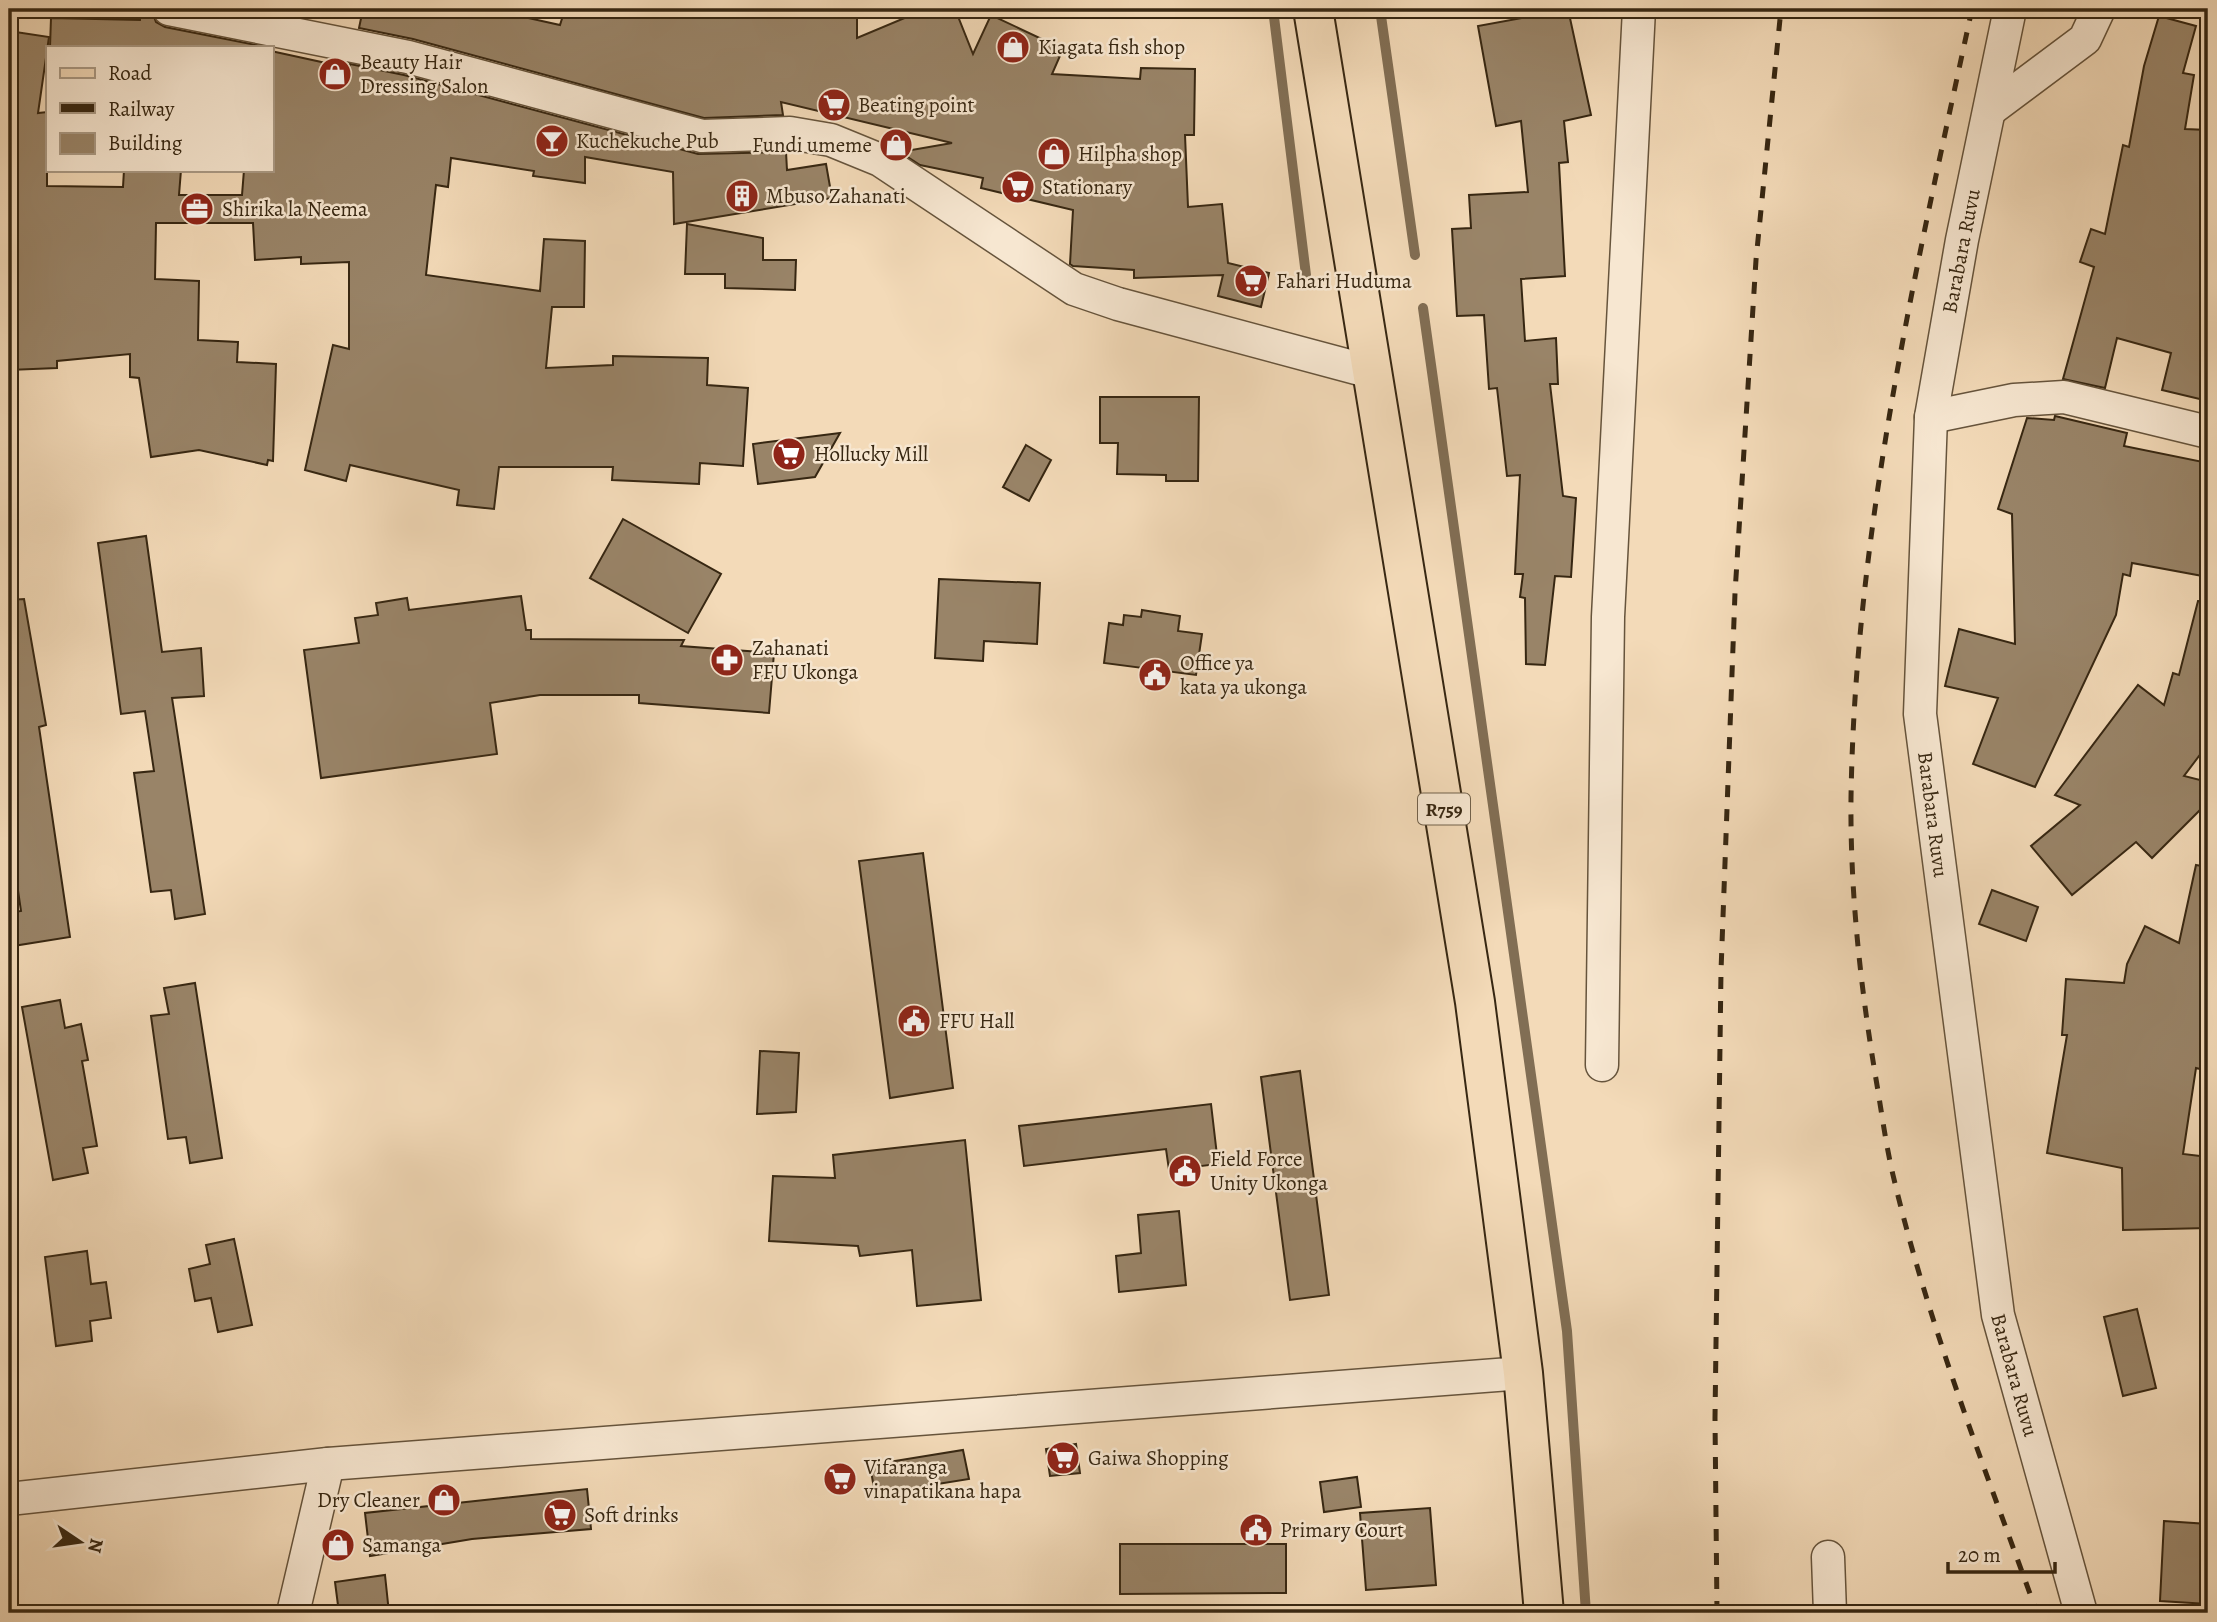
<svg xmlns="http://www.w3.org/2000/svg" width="2217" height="1622" viewBox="0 0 2217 1622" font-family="Alegreya,serif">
	<rect width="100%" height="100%" fill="#f3dab8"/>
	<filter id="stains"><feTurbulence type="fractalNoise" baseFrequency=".00286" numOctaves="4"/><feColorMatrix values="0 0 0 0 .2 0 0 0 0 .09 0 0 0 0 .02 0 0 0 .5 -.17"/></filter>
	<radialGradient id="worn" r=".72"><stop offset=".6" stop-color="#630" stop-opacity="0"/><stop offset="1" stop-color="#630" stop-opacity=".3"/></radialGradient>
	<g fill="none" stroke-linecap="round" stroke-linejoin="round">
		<g stroke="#816e54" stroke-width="10">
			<path d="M1273,9l33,266"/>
			<path d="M1380,9l35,246"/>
			<path d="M1423,308l144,1023 19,282"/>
		</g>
	</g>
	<g fill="#998468" stroke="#372712" stroke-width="2">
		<path d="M141,9h10l5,13 9,5 101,20h-216l1,-29 89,2z"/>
		<path d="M363,9h125l72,16 5,-16h292v29l69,-29h29l18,45 18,-39 72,34 -11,25 88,5 1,-11 54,1 -1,66h-9l3,72 34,-3 6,59 41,10 -8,34 -43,-11 5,-21 -89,3v-8l-61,-4 -3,-2 3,-54 -92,-22 2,-10 -63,-13 -20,-13 52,-9 -171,-41 2,13 -79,3 -291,-79 -54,-11z"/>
		<path d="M1537,9h31l23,106 -27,6 4,41 -9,1 6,113 -44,3 4,62 31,-3 2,46h-8l13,112 13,2 -5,79 -16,-1 -10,89 -19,-1 -1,-66 -5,-1 3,-23h-8l5,-99 -13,1 -10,-88 -8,1 -5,-74 -27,1 -5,-87 19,-1 -2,-33 59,-3 -7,-71 -25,5 -18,-100 60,-11z"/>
		<path d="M2159,16l37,10 -13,47 11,2 -9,54 23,1v271l-46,-11 9,-37 -54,-15 -12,50 -42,-9 31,-112 -14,-5 11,-33 14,5 18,-89 6,2 15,-81z"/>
		<path d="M9,31l40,6 -11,76 9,-1v74l76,1 1,-17h57l-2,25h63l2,-25h27v-119l78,17 1,-4 54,11 294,79 88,-2 1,18 39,-6 6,34 -158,26 -1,-52 -88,-15v26l-52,-7 1,-5 -83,-13 -3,29 -12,-2 -10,90 114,16 4,-52 41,2 -1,66h-32l-6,61 67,-3v-9l95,2 -1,27 41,3 -5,78 -43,-3 -1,21 -87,-4 1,-13h-114l-5,42 -37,-4 2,-15 -109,-25 -4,16 -41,-11 28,-125 16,4v-87l-48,2v-7l-46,3 -2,-37h-97l-1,56 44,2 -1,59 40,2 -1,20 39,2 -3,97 -5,-1 -1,5 -68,-15 -48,7 -12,-79 -9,-1v-23l-73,7v7l-48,2z"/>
		<path d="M687,224l76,14v22h33l-1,30 -70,-2v-14h-40z"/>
		<path d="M1100,397h99l-1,84h-32v-6l-49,-1 1,-31h-18z"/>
		<path d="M2055,416l72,17 -3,13 84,17v114l-76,-14 -2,13 -7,-2 -7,41 -81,172 -62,-23 25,-66 -53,-12 14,-57 56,15 -3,-130 -14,-5 29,-91 27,2z"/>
		<path d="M840,433l-25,44 -57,7 -5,-40z"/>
		<path d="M1026,445l25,15 -22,41 -26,-14z"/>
		<path d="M623,519l98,55 -33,59 -98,-55z"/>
		<path d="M146,536l16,116 39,-4 3,48 -32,2 33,216 -30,5 -4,-29 -20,2 -17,-119 20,-2 -9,-60 -24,3 -23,-171z"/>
		<path d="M939,579l101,4 -3,61 -53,-3 -1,20 -48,-3z"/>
		<path d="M521,596l5,34h5v9l153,1 -3,6 93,7 -5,60 -130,-10v-8h-99l-50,8 7,51 -176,24 -17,-128 55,-7 -4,-25 23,-3 -2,-12 31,-5 2,12z"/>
		<path d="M24,599l22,126 -7,2 31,210 -57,9 -4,-33 12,-2 -9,-61h-3v-250z"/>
		<path d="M2198,601l10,1v142l-24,32 24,6v20l-56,56 -16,-16 -64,53 -41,-49 49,-41 -25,-10 83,-110 26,20 9,-32 6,2z"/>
		<path d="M1142,610l38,6 -2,15 24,3 -6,41 -92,-12 5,-40 14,2 1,-10 17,2z"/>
		<path d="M923,853l30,235 -63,10 -31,-237z"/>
		<path d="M2196,865l12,2v204l-12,-3 -13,86 25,3v71l-85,2 -1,-62 -75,-15 20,-118h-5l4,-56 58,4 3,-19 18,-38 34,17z"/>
		<path d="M1992,890l46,17 -12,34 -47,-17z"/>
		<path d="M195,983l27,175 -32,5 -4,-26 -18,2 -17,-123 18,-2 -5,-26z"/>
		<path d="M60,1000l5,28 16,-4 7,36 -6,1 15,85 -14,2 5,25 -35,7 -31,-173z"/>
		<path d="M760,1051l39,2 -3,59 -39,2z"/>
		<path d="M1300,1071l29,224 -39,5 -29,-223z"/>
		<path d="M1211,1104l7,60 -49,6 -3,-21 -142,17 -5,-40z"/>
		<path d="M965,1140l16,160 -64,6 -5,-56 -52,6 -2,-10 -89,-5 4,-65 62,2 -2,-23z"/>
		<path d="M1179,1211l7,74 -67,7 -3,-36 25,-3 -3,-38z"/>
		<path d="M234,1239l18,86 -34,7 -7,-34 -16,3 -6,-32 21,-5 -4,-19z"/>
		<path d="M87,1251l4,33 15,-2 5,36 -21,3 2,20 -36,5 -11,-89z"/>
		<path d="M2137,1309l19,79 -33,8 -19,-79z"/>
		<path d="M1076,1444l4,29 -30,3 -4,-27z"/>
		<path d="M963,1450l6,29 -94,15 -5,-29z"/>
		<path d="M1357,1477l4,30 -37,5 -4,-30z"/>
		<path d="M587,1489l4,40 -119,10 -102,17 -5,-43z"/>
		<path d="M1430,1508l6,77 -70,5 -6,-77z"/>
		<path d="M2164,1521l44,3v80l-48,-3z"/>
		<path d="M1120,1544h166v49l-166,1z"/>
		<path d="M385,1575l4,38h-50l-4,-31z"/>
	</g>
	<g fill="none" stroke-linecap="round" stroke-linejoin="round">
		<defs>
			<g id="minor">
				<path d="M169,9l239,48 294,79 88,-3 41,7 49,20 194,129 44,15 257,69"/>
				<path id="s1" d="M2010,9l-48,231 -31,177 -11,297 78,601 83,298"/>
				<path d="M1990,110l95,-71 14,-30"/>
				<path d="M1931,417l83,-17 50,-3 144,35"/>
				<path d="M1602,1065l6,-448 31,-608"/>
				<path d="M9,1499l319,-35 1195,-91"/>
				<path d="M1828,1557l2,56"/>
				<path d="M293,1613l35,-149"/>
			</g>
			<path id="primary" d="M1313,9l162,993 48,371 21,240"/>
		</defs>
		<use href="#minor" stroke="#66543c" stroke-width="35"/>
		<use href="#primary" stroke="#372712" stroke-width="42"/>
		<use href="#minor" stroke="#f7e7d1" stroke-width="32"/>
		<use href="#primary" stroke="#f3dab8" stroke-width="38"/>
		<g stroke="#372712" stroke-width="5" stroke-dasharray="12 12" stroke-linecap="butt">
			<path d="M1972,9c-56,259 -117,522 -121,789 -1,96 10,193 26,287 5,30 9,60 16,90 35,149 92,294 144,438"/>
			<path d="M1717,1613l-2,-195 6,-447 14,-378 21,-333 25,-251"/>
		</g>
	</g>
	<defs>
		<symbol id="shop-disc" viewBox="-11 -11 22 22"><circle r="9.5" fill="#8f2418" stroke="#f7e7d1"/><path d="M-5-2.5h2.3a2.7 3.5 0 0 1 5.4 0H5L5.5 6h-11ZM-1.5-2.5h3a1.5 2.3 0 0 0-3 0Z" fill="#fff"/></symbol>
		<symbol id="supermarket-disc" viewBox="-11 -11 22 22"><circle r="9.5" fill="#8f2418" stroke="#f7e7d1"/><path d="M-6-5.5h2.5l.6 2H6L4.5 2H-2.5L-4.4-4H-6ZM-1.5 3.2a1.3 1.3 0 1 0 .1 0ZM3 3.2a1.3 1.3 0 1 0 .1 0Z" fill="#fff"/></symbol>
		<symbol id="bar-disc" viewBox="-11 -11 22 22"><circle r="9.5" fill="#8f2418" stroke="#f7e7d1"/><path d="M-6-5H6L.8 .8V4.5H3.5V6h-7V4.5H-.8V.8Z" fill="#fff"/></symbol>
		<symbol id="building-disc" viewBox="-11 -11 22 22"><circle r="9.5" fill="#8f2418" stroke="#f7e7d1"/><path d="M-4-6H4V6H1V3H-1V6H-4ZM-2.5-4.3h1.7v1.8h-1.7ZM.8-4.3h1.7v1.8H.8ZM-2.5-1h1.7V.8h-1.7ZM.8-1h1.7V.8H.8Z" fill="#fff"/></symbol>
		<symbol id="office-disc" viewBox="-11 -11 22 22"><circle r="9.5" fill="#8f2418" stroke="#f7e7d1"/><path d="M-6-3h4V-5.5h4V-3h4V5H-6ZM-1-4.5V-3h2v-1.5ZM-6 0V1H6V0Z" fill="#fff"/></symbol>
		<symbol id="pharmacy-disc" viewBox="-11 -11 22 22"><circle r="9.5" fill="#8f2418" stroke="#f7e7d1"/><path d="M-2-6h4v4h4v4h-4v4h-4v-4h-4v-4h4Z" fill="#fff"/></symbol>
		<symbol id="civic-disc" viewBox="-11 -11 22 22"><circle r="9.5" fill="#8f2418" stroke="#f7e7d1"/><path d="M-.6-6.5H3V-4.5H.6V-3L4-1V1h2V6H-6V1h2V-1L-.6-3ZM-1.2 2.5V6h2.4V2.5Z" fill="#fff"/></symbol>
	</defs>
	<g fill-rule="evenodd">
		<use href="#shop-disc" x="994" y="28" width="38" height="38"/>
		<use href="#shop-disc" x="316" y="55" width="38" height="38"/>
		<use href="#supermarket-disc" x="815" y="86" width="38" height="38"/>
		<use href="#bar-disc" x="533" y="122" width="38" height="38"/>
		<use href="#shop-disc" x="877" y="126" width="38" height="38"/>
		<use href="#shop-disc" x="1035" y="135" width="38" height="38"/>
		<use href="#supermarket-disc" x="999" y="168" width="38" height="38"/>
		<use href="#building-disc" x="723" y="177" width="38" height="38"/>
		<use href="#office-disc" x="178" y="190" width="38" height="38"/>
		<use href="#supermarket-disc" x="1232" y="262" width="38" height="38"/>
		<use href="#supermarket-disc" x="770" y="435" width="38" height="38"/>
		<use href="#pharmacy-disc" x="708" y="641" width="38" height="38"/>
		<use href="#civic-disc" x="1136" y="656" width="38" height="38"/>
		<use href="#civic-disc" x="895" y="1002" width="38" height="38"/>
		<use href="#civic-disc" x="1166" y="1152" width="38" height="38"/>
		<use href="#supermarket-disc" x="1044" y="1439" width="38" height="38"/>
		<use href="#supermarket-disc" x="821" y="1460" width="38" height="38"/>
		<use href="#shop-disc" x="425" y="1481" width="38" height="38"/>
		<use href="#supermarket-disc" x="541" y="1496" width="38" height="38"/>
		<use href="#civic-disc" x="1237" y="1511" width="38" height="38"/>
		<use href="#shop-disc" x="319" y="1526" width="38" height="38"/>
	</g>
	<g text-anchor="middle" stroke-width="5" stroke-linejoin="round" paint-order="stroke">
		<rect fill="#f7e7d1" stroke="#71614b" stroke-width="2" x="1418" y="793.5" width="52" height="31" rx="5"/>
		<g font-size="19" font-weight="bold" fill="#372712">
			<text x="1444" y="816">R759</text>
		</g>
		<g font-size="21" fill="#372712" stroke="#f7e7d1" text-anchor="start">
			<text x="1038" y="54">Kiagata fish shop</text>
			<text x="360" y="69">Beauty Hair<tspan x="360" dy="24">Dressing Salon</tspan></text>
			<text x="858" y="112">Beating point</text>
			<text x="576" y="148">Kuchekuche Pub</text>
			<text x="872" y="152" text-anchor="end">Fundi umeme</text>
			<text x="1078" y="161">Hilpha shop</text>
			<text x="1042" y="194">Stationary</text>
			<text x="766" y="203">Mbuso Zahanati</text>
			<text x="222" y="216">Shirika la Neema</text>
			<text x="1276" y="288">Fahari Huduma</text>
			<text x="814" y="461">Hollucky Mill</text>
			<text x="752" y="655">Zahanati<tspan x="752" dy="24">FFU Ukonga</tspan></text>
			<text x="1180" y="670">Office ya<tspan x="1180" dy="24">kata ya ukonga</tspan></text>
			<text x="939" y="1028">FFU Hall</text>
			<text x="1210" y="1166">Field Force<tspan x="1210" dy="24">Unity Ukonga</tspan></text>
			<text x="1088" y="1465">Gaiwa Shopping</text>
			<text x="864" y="1474">Vifaranga<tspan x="864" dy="24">vinapatikana hapa</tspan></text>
			<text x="420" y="1507" text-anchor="end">Dry Cleaner</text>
			<text x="584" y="1522">Soft drinks</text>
			<text x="1280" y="1537">Primary Court</text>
			<text x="362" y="1552">Samanga</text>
		</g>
		<g font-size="21" fill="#372712" stroke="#f7e7d1">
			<text transform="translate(1961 251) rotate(-79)" y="7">Barabara Ruvu</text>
			<text dy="7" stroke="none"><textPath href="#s1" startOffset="814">Barabara Ruvu</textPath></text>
			<text dy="7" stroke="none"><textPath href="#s1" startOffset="1381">Barabara Ruvu</textPath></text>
		</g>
	</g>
	<rect width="2217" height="1622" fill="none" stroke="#f3dab8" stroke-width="35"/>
	<rect x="10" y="10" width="2196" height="1601" fill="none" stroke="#372712" stroke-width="3.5"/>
	<rect x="18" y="18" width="2182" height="1587" fill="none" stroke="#372712" stroke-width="2"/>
	<rect x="46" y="46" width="228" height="126" fill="#f7e7d1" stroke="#aa9a85" stroke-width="2"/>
	<rect x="60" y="68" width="35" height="10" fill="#f3dab8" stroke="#aa9a85" stroke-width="2"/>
	<text x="108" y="80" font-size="21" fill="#372712">Road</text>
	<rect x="60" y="103" width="35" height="10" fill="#372712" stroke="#aa9a85" stroke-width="2"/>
	<text x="108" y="116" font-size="21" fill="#372712">Railway</text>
	<rect x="60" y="133" width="35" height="21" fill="#998468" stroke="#aa9a85" stroke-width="2"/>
	<text x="108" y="150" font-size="21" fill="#372712">Building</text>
	<g transform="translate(80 1542) rotate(103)" stroke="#f7e7d1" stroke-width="5" paint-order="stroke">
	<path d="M0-5L12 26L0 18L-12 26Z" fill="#372712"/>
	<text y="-10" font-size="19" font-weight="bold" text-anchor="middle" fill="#372712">N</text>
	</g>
	<path d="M1948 1562v10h107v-10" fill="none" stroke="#372712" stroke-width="3.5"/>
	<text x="1958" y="1562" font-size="21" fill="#372712" stroke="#f7e7d1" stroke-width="5" paint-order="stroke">20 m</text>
	<rect width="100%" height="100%" filter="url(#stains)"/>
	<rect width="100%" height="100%" fill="url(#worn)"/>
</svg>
